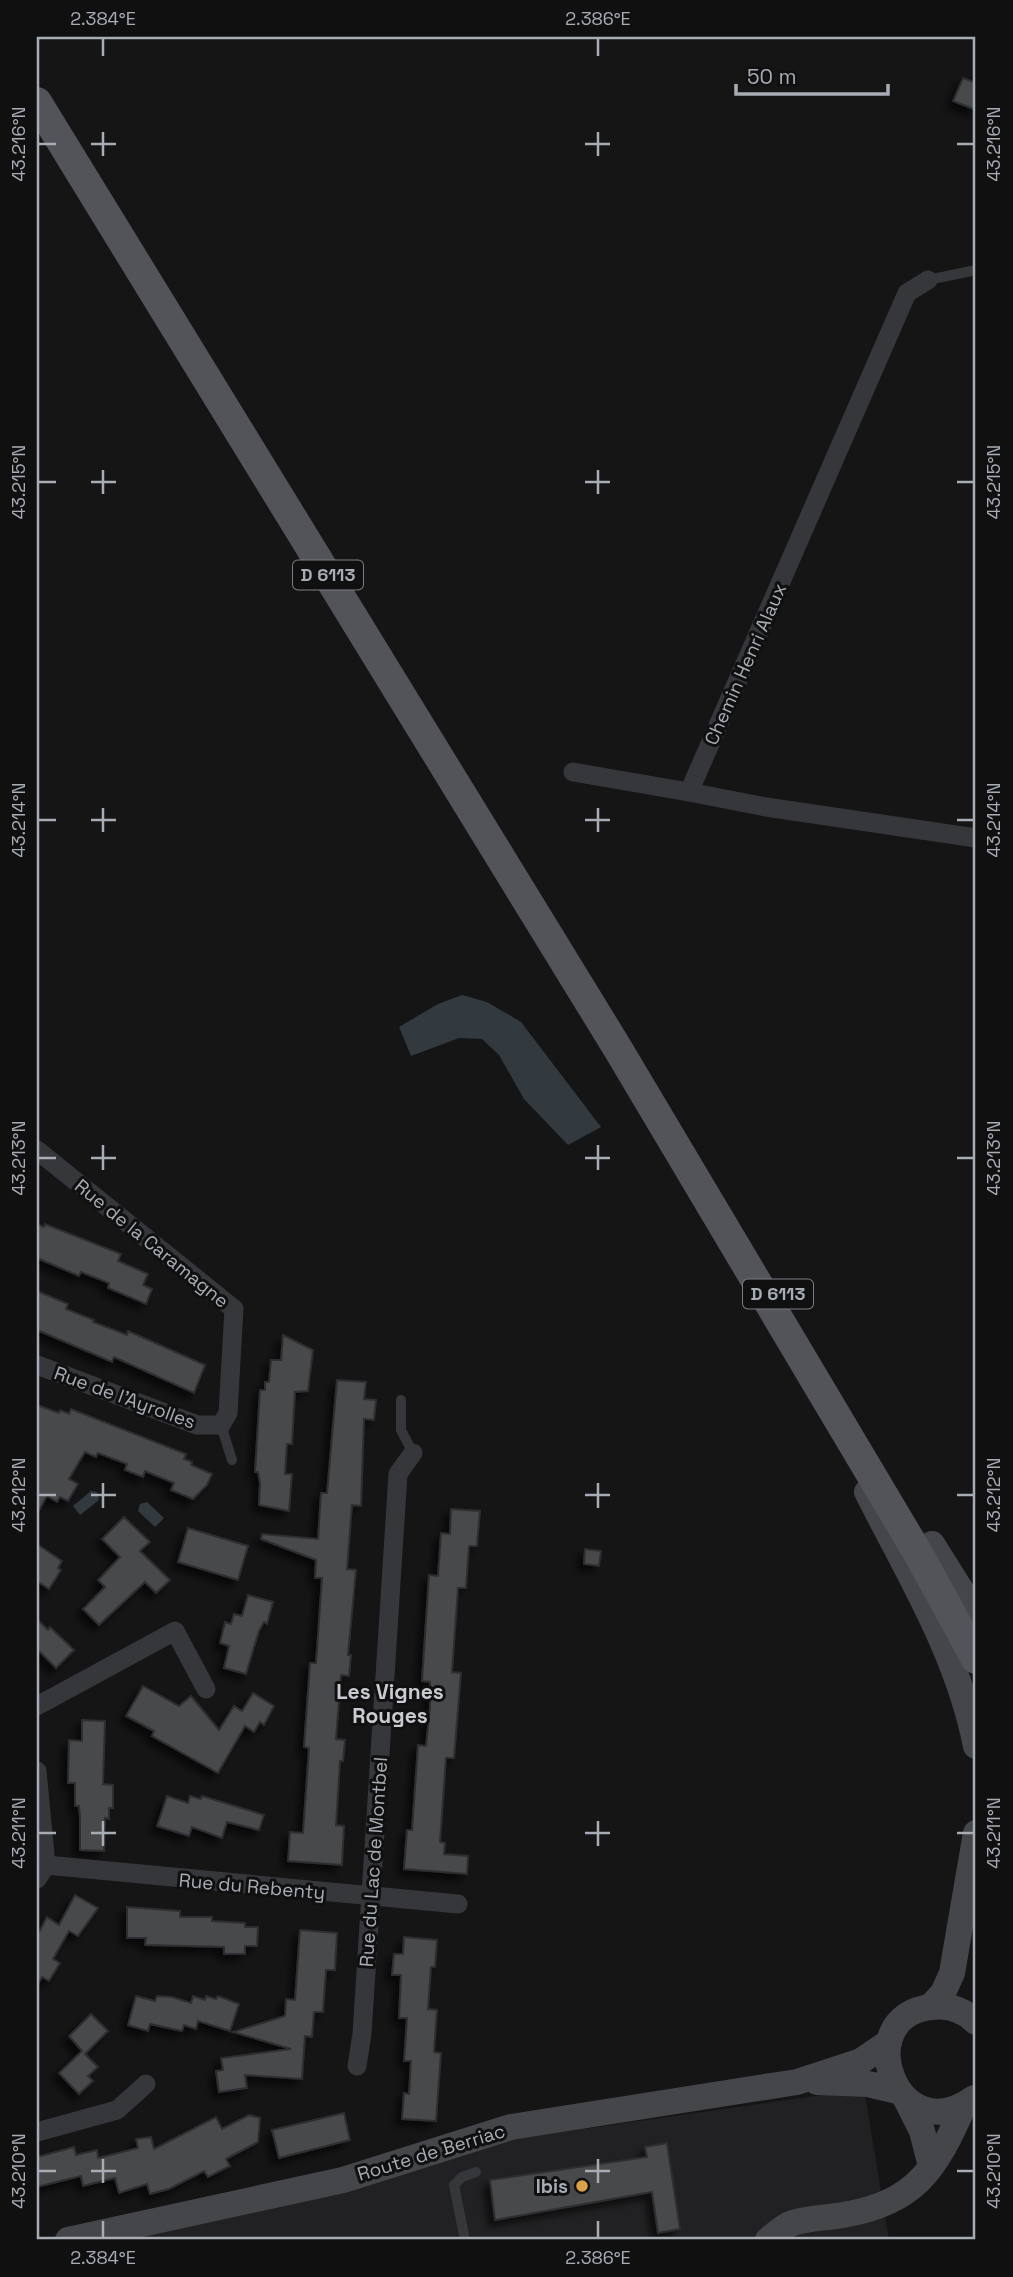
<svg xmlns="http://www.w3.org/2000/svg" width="1013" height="2277" viewBox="0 0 1013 2277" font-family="'Space Grotesk',sans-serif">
	<defs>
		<filter id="shadow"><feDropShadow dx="-6" dy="6" stdDeviation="3.5" flood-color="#0009"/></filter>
	</defs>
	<rect width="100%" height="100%" fill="#151516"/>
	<path fill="#212123" d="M864,2089l25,151h-773l349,-94z"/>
	<g fill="#323a3f">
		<path d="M462,995l25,7 34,20 80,105 -33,18 -44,-46 -25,-44 -17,-16 -23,-1 -48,18 -12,-29 39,-23z"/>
		<path d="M91,1491l6,1 2,8 -19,15 -7,-9z"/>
		<path d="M147,1502l17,16 -9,9 -17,-16 2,-7z"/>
	</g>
	<g fill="#47484b" stroke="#2f2f32" stroke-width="2" filter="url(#shadow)">
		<path d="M963,78l13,5v27l-23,-9z"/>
		<path d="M37,1224l7,3 1,-3 76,30 -3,7 30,13 -5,11 9,4 -6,15 -38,-16 1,-5 -28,-11 -2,4 -42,-18z"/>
		<path d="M37,1291l31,13 -2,5 28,11 -1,2 34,13 1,-4 77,34 -11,28 -80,-36 -2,5 -75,-32z"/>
		<path d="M283,1335l30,15 -5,41 -13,1 -3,52h-5l-2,30h7l-3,37 -30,-6 1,-22 -2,-11h-3l5,-82h5v-8h4l2,-22h10z"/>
		<path d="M337,1380l29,2 -2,17 12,1 -2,20 -10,-1 -3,87 -9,-1 -5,64 9,1 -8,85h3l-2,21 -8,-1 -5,64 9,1 -2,21h-3l-4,64 8,1 -2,39 -54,-4 2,-29 13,1 6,-85 -5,-1 6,-84h6l6,-85h-7l1,-18 -55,-21 1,-5 56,5 3,-46h6z"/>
		<path d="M37,1405l22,8 1,-3 9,4 2,-5 115,45 -2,5 8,3 -1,3 21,9 -5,11 -14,14 -22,-9 3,-7 -29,-12 -2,6 -18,-7 2,-6 -29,-11 -2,4 -11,-5 -16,27 9,5 -10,17 -8,-4 -3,5 -10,-6 -10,18z"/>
		<path d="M451,1509l29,2 -3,35h-8l-3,42h-8l-6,84 9,1 -7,85h-8l-6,84 5,1 -1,11 24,2 -1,18 -63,-5 3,-39h5l6,-85 8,1 4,-39v-25l-8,-1 7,-106 9,1 3,-43 9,1z"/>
		<path d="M124,1517l26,25 -10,9 30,29 -14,13 -11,-11 -46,43 -16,-16 22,-22 -7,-7 22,-23 -18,-18z"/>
		<path d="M188,1528l60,18 -10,34 -60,-18z"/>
		<path d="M37,1544l25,17 -4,7 3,2 -12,19 -12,-8z"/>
		<path d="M585,1549l16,2 -2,15 -15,-2z"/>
		<path d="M248,1595l25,7 -6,22 -3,-2 -5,9 -13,43 -22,-6 5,-22 -9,-3 5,-21 6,2 3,-10 8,2z"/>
		<path d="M37,1619l11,11 2,-3 24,23 -18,18 -19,-19z"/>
		<path d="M143,1686l36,20 12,-10 28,34 15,-24 8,5 11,-18 21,13 -10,19 -4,-3 -6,10 -9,-6 -27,47 -66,-37 2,-5 -28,-15z"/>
		<path d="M82,1720l23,1 -2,63 10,1v23h-4v11l-4,-1 -1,33 -24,-1v-33l-1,-11h-4v-23h-7l1,-43 13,1z"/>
		<path d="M167,1796l21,7 2,-7 11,3 1,-3 62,19 -5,15 -32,-8 -5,16 -30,-11 -3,9 -32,-10z"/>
		<path d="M75,1895l23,13 -20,28 -9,-5 -16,28 7,4 -11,18 -7,-4 -5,9v-50l10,-19 12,8z"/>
		<path d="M127,1907l53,4v6h32v4l33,2v4h13l-1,19h-12v8h-21v-7l-79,-2 1,-7h-19z"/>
		<path d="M300,1930l37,3 -2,37h-9l-3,42h-9l-2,25 -7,-1 -3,43 -57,-4 2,13 -28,4 -3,-21 7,-1 -2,-12 70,-9 -58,-17 52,-16 1,-17 9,1z"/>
		<path d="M404,1937l33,3 -2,27h-4l-3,42 9,1 -3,42 7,1 -5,68 -34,-2 2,-26 5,1 2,-33h-7l3,-43h-8l2,-43h-9l2,-21h9z"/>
		<path d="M136,1996l19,5 2,-5 15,1 19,6 2,-7 12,4 1,-4 10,3 2,-3 21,8 -9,27 -32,-10 -2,8 -12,-4 -2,6 -32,-7 -2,7 -20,-6z"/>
		<path d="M91,2014l17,17 -23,23 13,13 -10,9 5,5 -14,13 -20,-21 23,-22 -13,-15z"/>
		<path d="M344,2113l6,27 -71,18 -7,-28z"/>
		<path d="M249,2115l11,3 -2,24 -32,17 4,7 -22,11 -4,-6 -35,18 -19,5 -3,-10 -28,9 -4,-15 -32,8 -2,-10 -44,11v-30l37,-10 2,8 21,-5 1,8 40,-10 -2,-9 15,-2 3,12 62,-32 6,12z"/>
		<path d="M667,2143l13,86 -22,4 -6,-41 -157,28 -5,-40 157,-23 -2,-10z"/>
	</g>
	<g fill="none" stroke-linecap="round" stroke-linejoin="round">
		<g stroke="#36373b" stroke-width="10">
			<path d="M928,280l48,-10"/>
			<path d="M401,1400v30l12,23"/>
			<path d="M221,1425l11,35"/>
			<path d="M465,2240l-11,-55 8,-8 14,-5"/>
		</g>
		<g stroke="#36373b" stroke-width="19">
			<path d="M928,280l-21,13 -218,499 77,15 210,31"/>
			<path d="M573,772l116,20"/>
			<path d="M37,1150l197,159 -6,104 -7,12h-24l-160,-60"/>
			<path d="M37,1706l138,-75 31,58"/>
			<path d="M37,1771l9,94 -9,14"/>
			<path d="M46,1865l412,39"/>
			<path d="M357,2066l5,-32 36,-560 15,-21"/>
			<path d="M37,2132l80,-22 29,-26"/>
		</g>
		<g stroke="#44464a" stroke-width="26">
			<path d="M867,1492c42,83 91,162 109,254"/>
			<path d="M932,1544l44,70"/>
			<path d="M930,2007l13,-14 9,-20 24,-140"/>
			<path d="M817,2082l51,2 30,7"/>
			<path d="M974,2098c-78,57 -126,-83 -42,-91 17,-2 32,3 44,15"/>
			<path d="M906,2099l16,32 9,35"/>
			<path d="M68,2240l275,-60 168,-53 286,-45 64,-21 28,-19"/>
			<path d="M768,2240c6,-5 14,-12 22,-16 15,-6 37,-6 53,-9 73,-12 93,-46 121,-110"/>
		</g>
		<path stroke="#535459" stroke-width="30" d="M37,102l581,947 301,506 57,104"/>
	</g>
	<path fill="none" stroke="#a8adb5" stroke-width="2.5" d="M103,38v18M598,38v18M103,132v24M598,132v24M38,144h18M91,144h25M585,144h25M957,144h17M103,470v24M598,470v24M38,482h18M91,482h25M585,482h25M957,482h17M103,808v24M598,808v24M38,820h18M91,820h25M585,820h25M957,820h17M103,1145v25M598,1145v25M38,1158h18M91,1158h25M585,1158h25M957,1158h17M103,1483v25M598,1483v25M38,1495h18M91,1495h25M585,1495h25M957,1495h17M103,1821v25M598,1821v25M38,1833h18M91,1833h25M585,1833h25M957,1833h17M103,2159v24M598,2159v24M38,2171h18M91,2171h25M585,2171h25M957,2171h17M103,2221v17M598,2221v17"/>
	<circle fill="#daa149" stroke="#101011" stroke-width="2.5" cx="582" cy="2186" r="7"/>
	<g text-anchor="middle" stroke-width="6" stroke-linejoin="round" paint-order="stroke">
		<g fill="#101011" stroke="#7a7e84" stroke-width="2">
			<rect x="293" y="560.5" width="70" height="29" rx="5"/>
			<rect x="743" y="1279.5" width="70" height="29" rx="5"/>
		</g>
		<g font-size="18" font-weight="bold" fill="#a8adb5">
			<text x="328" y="581">D 6113</text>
			<text x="778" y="1300">D 6113</text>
		</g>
		<g font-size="19" fill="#a8adb5" stroke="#101011">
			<text transform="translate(745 664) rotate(-66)" y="7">Chemin Henri Alaux</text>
			<text transform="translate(152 1243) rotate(39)" y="7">Rue de la Caramagne</text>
			<text transform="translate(125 1397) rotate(20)" y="7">Rue de l'Ayrolles</text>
			<text transform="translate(373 1862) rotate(-86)" y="7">Rue du Lac de Montbel</text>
			<text transform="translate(252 1886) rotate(5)" y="7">Rue du Rebenty</text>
			<text transform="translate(431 2152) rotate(-17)" y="7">Route de Berriac</text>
		</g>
		<g font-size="19" font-weight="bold" fill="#a8adb5" stroke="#101011" text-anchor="end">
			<text x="568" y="2193">Ibis</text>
		</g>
		<g font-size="21" font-weight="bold" fill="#c9cbd1" stroke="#101011">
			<text x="390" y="1699">Les Vignes<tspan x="390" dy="24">Rouges</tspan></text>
		</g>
	</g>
	<rect width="1013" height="2277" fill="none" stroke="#101011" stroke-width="77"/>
	<path d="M736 84v10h152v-10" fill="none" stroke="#a8adb5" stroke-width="3.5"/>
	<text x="747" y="84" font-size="21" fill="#a8adb5" stroke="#101011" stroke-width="5" paint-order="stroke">50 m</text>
	<rect x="38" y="38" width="936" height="2200" fill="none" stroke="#a8adb5" stroke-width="2.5"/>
	<g font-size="18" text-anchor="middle" fill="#a8adb5">
		<text x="103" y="25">2.384°E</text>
		<text x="598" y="25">2.386°E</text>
		<text transform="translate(19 144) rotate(-90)" y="6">43.216°N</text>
		<text transform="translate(994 144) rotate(-90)" y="6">43.216°N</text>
		<text transform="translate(19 482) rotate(-90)" y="6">43.215°N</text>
		<text transform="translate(994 482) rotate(-90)" y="6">43.215°N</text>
		<text transform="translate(19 820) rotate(-90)" y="6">43.214°N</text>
		<text transform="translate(994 820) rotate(-90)" y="6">43.214°N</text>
		<text transform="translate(19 1158) rotate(-90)" y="6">43.213°N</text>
		<text transform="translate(994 1158) rotate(-90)" y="6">43.213°N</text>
		<text transform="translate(19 1495) rotate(-90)" y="6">43.212°N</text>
		<text transform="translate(994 1495) rotate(-90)" y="6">43.212°N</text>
		<text transform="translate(19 1833) rotate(-90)" y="6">43.211°N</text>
		<text transform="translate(994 1833) rotate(-90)" y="6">43.211°N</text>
		<text transform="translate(19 2171) rotate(-90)" y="6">43.210°N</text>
		<text transform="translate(994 2171) rotate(-90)" y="6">43.210°N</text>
		<text x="103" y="2264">2.384°E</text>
		<text x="598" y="2264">2.386°E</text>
	</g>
</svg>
